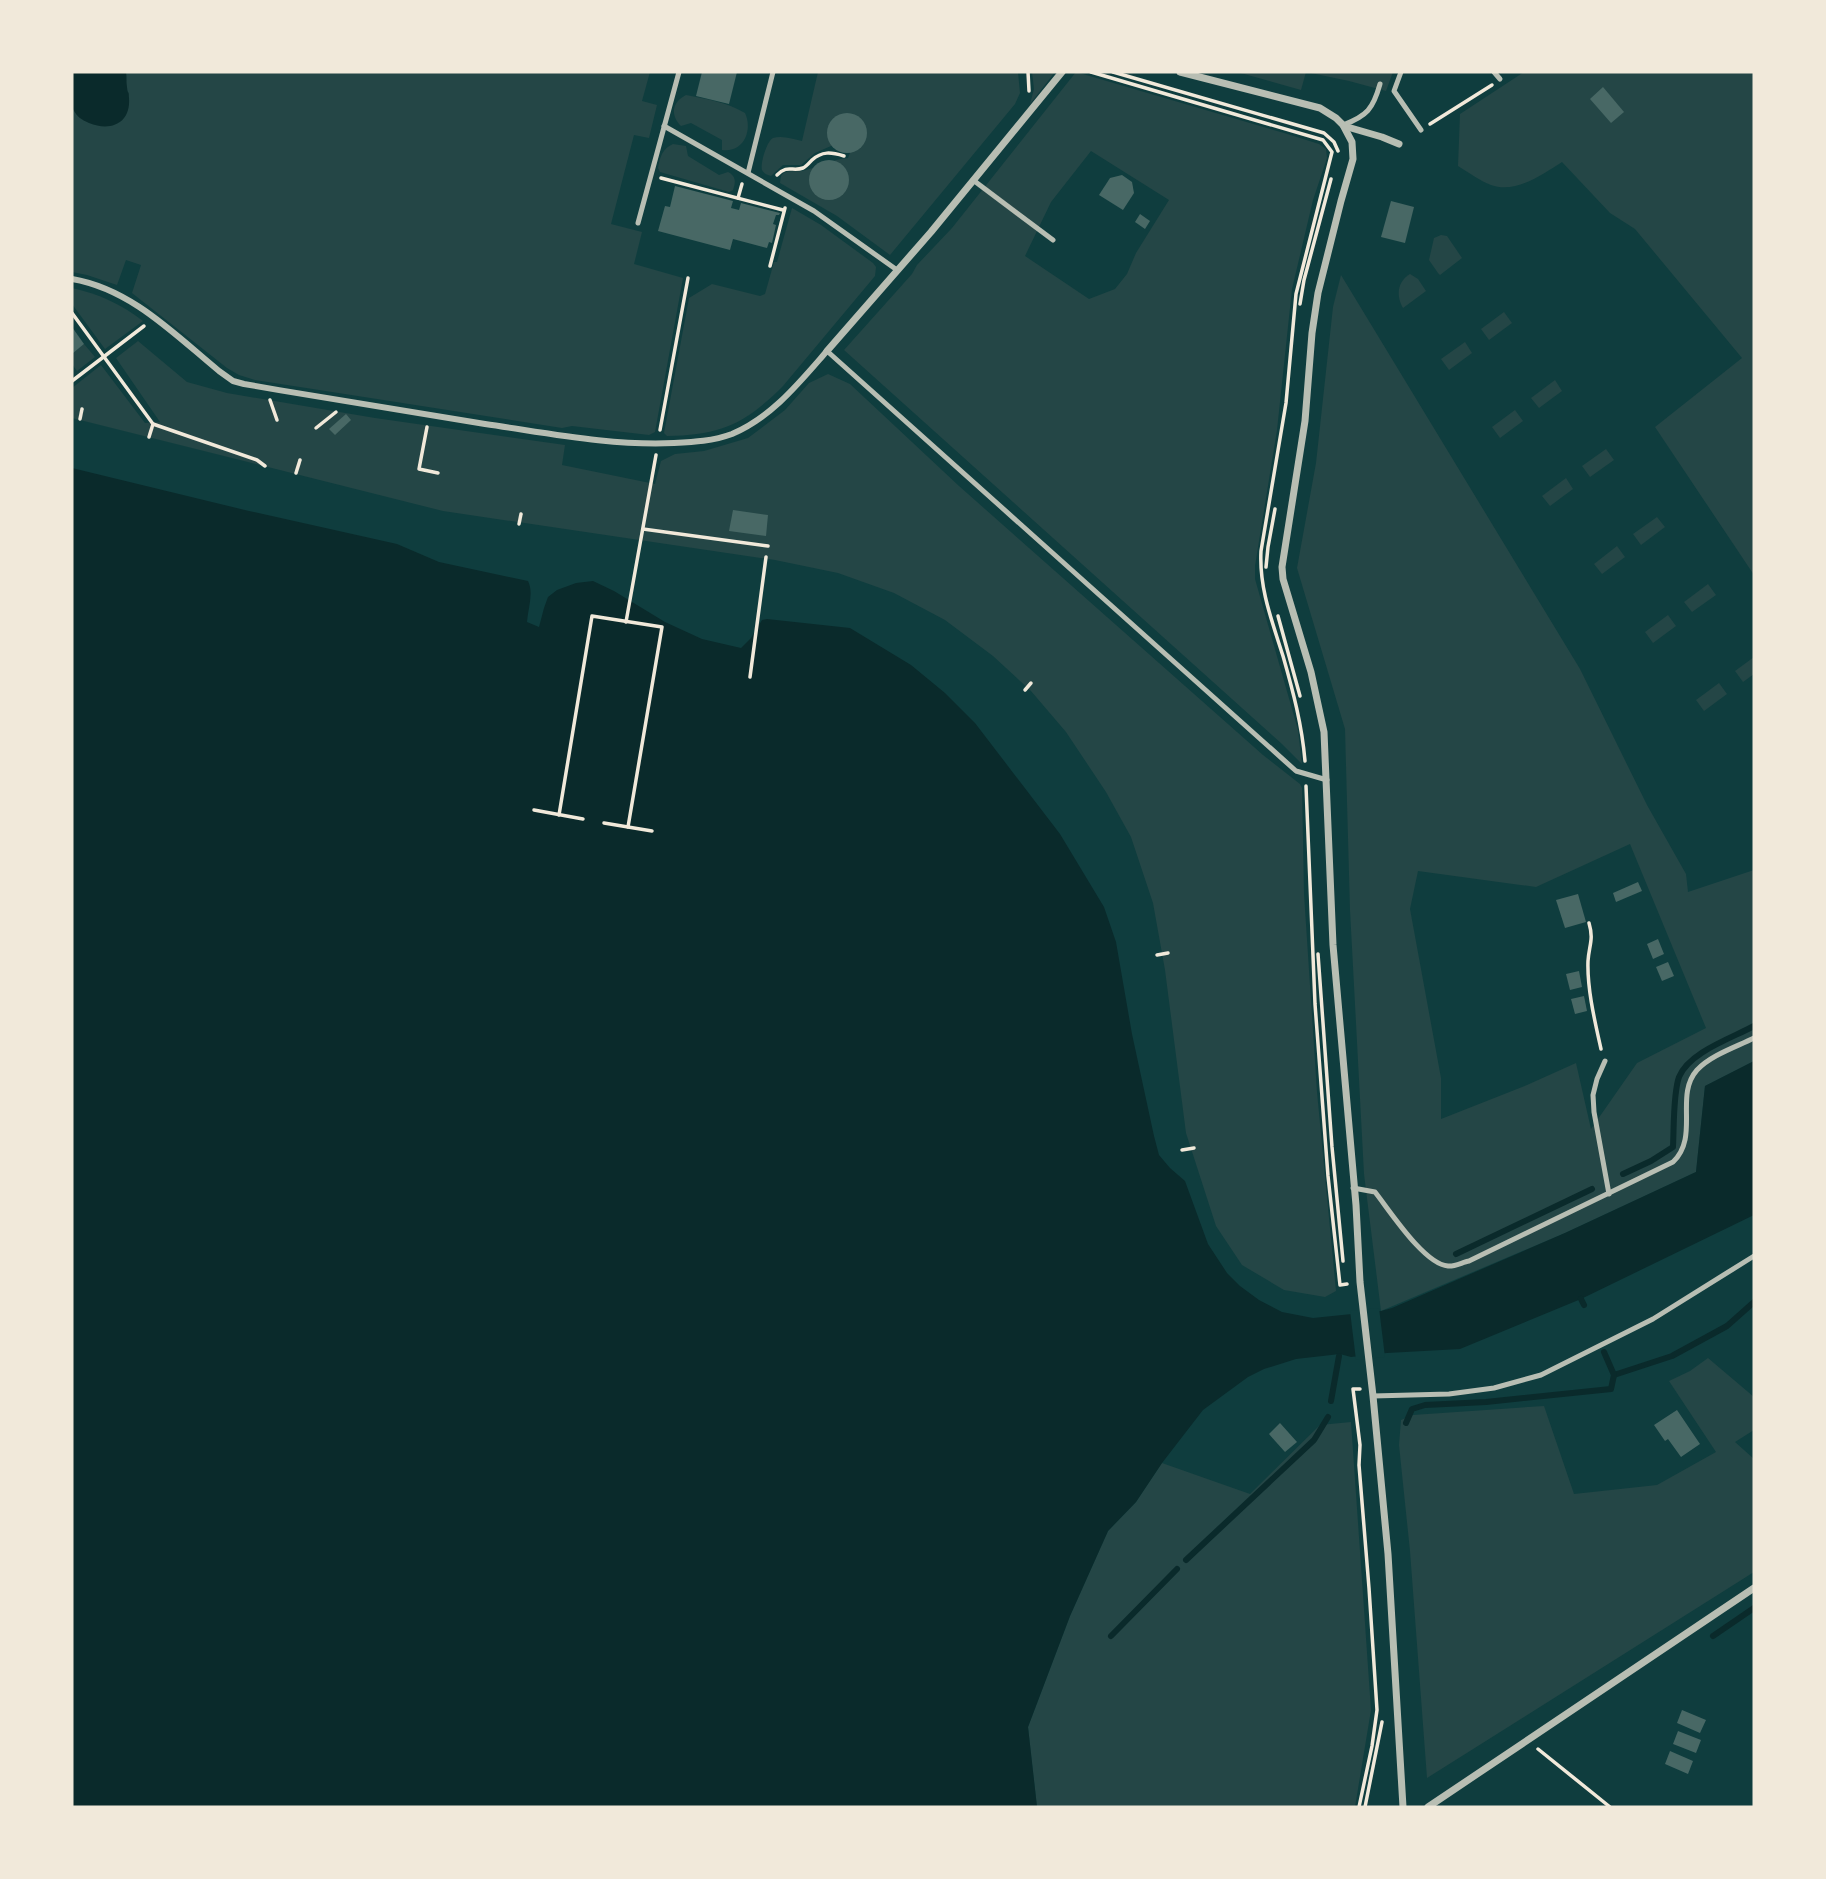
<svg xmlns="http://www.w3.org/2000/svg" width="1826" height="1879" viewBox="0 0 1826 1879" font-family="'Alegreya Sans',sans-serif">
	<rect width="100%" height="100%" fill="#0f3d3e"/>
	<g fill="#244646" fill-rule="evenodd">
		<path d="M72,72h578l-8,29 15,4 -8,33 -15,-3 -23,89 31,8 -8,32 49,14 -28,154 -6,3 -77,-9 -10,2 -307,-48 -16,-5 -12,-7 -95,-75 9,-28 -15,-5 -9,25 -30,-10 -15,-3z"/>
		<path d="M818,72h200l2,21 -5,11 -125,151 -53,-39 -57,-33c1,-5 0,-8 4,-10 5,-3 13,-1 18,-2 16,-3 30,-12 46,-13l2,-5 -19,-7 -16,7 -14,12h-18l-12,11c-3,-1 -7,-2 -9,-6 -2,-7 5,-29 11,-32 9,-3 20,1 29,3z"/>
		<path d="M1032,72h23l-25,32 4,-15z"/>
		<path d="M1076,72l208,61 35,11 7,5 1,9 -14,42 -21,89 -15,141 -22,136v13l43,151 4,34 -20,-20 -438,-394 68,-76 5,-9 35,-37zM1091,151l78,49 -33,53 -9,21 -12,15 -26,10 -64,-43 26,-54z"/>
		<path d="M1237,72h156l-7,19 -37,-10 -43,-9 -5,18z"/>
		<path d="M1524,72h230v503l-99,-148 87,-69 -107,-129 -25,-16 -48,-51c-19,12 -46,32 -71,23 -11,-4 -23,-13 -33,-19l2,-52z"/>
		<path d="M686,95c21,4 40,7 59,18 8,17 -1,40 -23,37v-10l-31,-17 -10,3c-11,-11 -9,-24 5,-31z"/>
		<path d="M673,144l13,2 2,10 31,19 9,-3c8,4 8,10 5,18l-4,2 -69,-20 -2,-4c2,-11 4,-19 15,-24z"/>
		<path d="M792,208l29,17 52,38 3,4 -1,9 -92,110c-38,38 -62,49 -116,50l-3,-3 25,-135 23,-14 48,12 5,-2 9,-32h3z"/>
		<path d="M1441,235l6,1 15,22 -22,17 -2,-2 -9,-13 5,-22z"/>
		<path d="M1410,274l8,5 8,12 -23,17c-7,-12 -6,-26 7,-34z"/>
		<path d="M1341,275l239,394 67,136 39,69 2,18 66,-22v191l-49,25 -9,86 -131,61 -184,78 -17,-137 -14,-264 -5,-181 -48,-161 19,-105 17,-156zM1630,844l76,184 -69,35 -46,66 -15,-66 -49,22 -86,34v-41l-31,-169 8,-38 118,16z"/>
		<path d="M72,288c27,6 49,16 71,33l-38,28 -33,-45z"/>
		<path d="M1504,312l8,11 -23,17 -8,-11z"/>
		<path d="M138,341l49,41 40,11 148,25 190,27 -3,20 93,19 6,-23 14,-7 29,-3 44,-13 37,-28 24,-27 19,-9 22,10 109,102 304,269 37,29 2,4 2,106 13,198 19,199 -11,6 -41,-7 -42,-25 -26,-39 -30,-93 -21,-163 -12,-67 -22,-66 -25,-45 -40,-60 -35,-41 -38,-35 -48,-36 -51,-27 -56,-20 -63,-13 -332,-49 -371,-93v-30l29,-23 44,58 15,-1 -44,-64z"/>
		<path d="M1465,342l7,11 -23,17 -8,-11z"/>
		<path d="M84,344l11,13 -18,14 -5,-7v-10z"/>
		<path d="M1555,380l7,11 -23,17 -8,-10z"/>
		<path d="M1515,410l8,11 -23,17 -8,-11z"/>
		<path d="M1606,449l8,11 -24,17 -8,-11z"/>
		<path d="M1566,478l7,11 -23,17 -8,-10z"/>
		<path d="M1657,517l8,10 -24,18 -8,-11z"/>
		<path d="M1617,546l8,11 -23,17 -8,-10z"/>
		<path d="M1708,584l8,11 -24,17 -8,-10z"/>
		<path d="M1668,615l8,11 -23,17 -8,-11z"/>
		<path d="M1754,657v17l-11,8 -8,-11z"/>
		<path d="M1719,683l8,11 -23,17 -8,-11z"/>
		<path d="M1708,1358l46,39v33l-19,12 19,17v113l-327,206 -17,-227 -11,-106 2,-25 12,-5 131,-9 30,88 83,-9 59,-33 -47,-71 21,-10z"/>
		<path d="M1351,1422l20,288 -16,97h-318l-9,-80 42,-111 38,-85 28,-29 26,-39 88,31 70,-69z"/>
	</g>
	<g fill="#0a2a2b">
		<path d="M72,72h54c1,5 0,10 1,15 1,9 2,2 2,11 2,25 -18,34 -40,25 -7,-3 -12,-6 -16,-14 -4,-9 -1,-26 -1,-37z"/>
		<path d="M72,468l177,43 148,33 42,18 89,19c6,12 0,27 -1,41l12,5 5,-19 4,-11 9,-7 19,-7 17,-2 21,10 51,31 37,17 39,9 10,-10 11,-18 5,-1 83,9 61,37 34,28 30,30 85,111 44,73 12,35 16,92 22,102 5,19 11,13 15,13 23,63 19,29 13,13 19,14 23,12 31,6 68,-7 11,-3 173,-75 131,-61 9,-86 49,-25v154l-173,84 -121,50 -73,4 -36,4 -11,-3 -44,5 -32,10 -16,8 -45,33 -41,53 -26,39 -28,29 -38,85 -42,111 9,80h-965z"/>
	</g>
	<path fill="#0f3d3e" d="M1379,1308l6,49 -29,3 -6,-49z"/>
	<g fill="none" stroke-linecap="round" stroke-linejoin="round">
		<g stroke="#0a2a2b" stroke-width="6">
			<path d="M1623,1174l28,-13 22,-14c1,-19 0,-53 6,-70 10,-25 53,-39 75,-51"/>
			<path d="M1456,1254l136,-65"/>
			<path d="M1581,1299l3,6"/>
			<path d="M1614,1375l58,-19 55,-30 27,-24"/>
			<path d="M1331,1401l8,-45"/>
			<path d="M1406,1423l6,-14 13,-4 61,-3 125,-13 3,-14 -10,-23"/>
			<path d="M1186,1560l128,-120 14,-23"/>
			<path d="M1111,1636l66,-67"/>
			<path d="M1713,1636l41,-28"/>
		</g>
	</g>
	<g fill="#486865">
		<path d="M702,72h35l-8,32 -33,-8z"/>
		<path d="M1603,87l21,25 -13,11 -21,-24z"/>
		<circle cx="847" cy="133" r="20"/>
		<circle cx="829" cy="180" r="20"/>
		<path d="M1122,175l10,7 2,11 -11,17 -24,-15 11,-17z"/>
		<path d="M675,186l58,15 -2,7 8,2 2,-7 39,10 -1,2h-3l-3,9 3,1 -4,18 -3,-1 -2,6 -34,-9 -3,11 -72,-19 7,-25 5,1z"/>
		<path d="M1391,201l23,6 -9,36 -24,-6z"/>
		<path d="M1140,214l10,7 -5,8 -10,-7z"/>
		<path d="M72,327l12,17 -12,10z"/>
		<path d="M346,414l5,6 -16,15 -6,-6z"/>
		<path d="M733,510l35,5 -2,21 -37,-5z"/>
		<path d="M1638,882l4,9 -26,11 -3,-9z"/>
		<path d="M1578,894l8,28 -21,6 -9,-28z"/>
		<path d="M1658,939l6,15 -11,5 -6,-15z"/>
		<path d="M1668,962l6,14 -12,5 -6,-14z"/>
		<path d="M1579,971l3,16 -12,3 -4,-16z"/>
		<path d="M1584,996l3,15 -12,3 -4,-15z"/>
		<path d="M1677,1410l23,34 -19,13 -13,-18 -3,2 -11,-16z"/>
		<path d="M1280,1423l17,19 -12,10 -16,-18z"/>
		<path d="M1682,1710l24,10 -6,13 -23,-10z"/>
		<path d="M1678,1731l23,9 -5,13 -23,-9z"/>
		<path d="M1670,1751l23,10 -5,13 -23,-10z"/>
	</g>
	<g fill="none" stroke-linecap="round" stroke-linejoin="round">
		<g stroke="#f1e9da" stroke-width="3.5">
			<path d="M1028,72l1,19"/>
			<path d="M1091,72l232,68 9,12 -36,142 -10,109 -25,148c-2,37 11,70 22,105 10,35 19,69 22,105"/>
			<path d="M1113,72l211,61 10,9 4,9"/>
			<path d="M1430,124l62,-39"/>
			<path d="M777,175c11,-11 15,-3 26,-7 3,-1 7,-6 9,-8 10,-9 19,-8 32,-4"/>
			<path d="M661,178l122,32"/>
			<path d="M738,198l4,-14"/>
			<path d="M770,266l15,-58"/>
			<path d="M1300,304l4,-24 27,-101"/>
			<path d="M72,313l81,111 104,36 8,6"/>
			<path d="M72,381l72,-55"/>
			<path d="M270,400l7,20"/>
			<path d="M80,419l2,-10"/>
			<path d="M427,427l-8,42 19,4"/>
			<path d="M316,428l20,-16"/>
			<path d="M660,430l28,-152"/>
			<path d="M149,437l4,-13"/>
			<path d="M296,473l4,-13"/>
			<path d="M519,524l2,-10"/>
			<path d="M643,529l125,17"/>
			<path d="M1266,567l2,-20 7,-38"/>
			<path d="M1278,616l22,80"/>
			<path d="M626,622l30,-167"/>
			<path d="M750,677l16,-120"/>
			<path d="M1025,690l6,-7"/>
			<path d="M1306,786l9,218 13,172 12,109 7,-1"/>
			<path d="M534,810l49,9"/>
			<path d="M559,815l33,-199 70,11 -34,200"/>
			<path d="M604,823l48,8"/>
			<path d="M1589,923c5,17 0,22 -1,38 -1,28 7,61 13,88"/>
			<path d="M1318,954l14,193 11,114"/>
			<path d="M1157,955l11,-2"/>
			<path d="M1182,1150l12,-2"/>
			<path d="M1538,1749l72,58"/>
			<path d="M1359,1807l13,-61 5,-36 -8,-122 -10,-123 1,-20 -7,-56h7"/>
			<path d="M1365,1807l17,-85"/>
		</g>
		<g stroke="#b8beb3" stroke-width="5">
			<path d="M1401,72l-7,19 27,39"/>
			<path d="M1494,72l6,7"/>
			<path d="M1343,125c24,-9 30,-16 37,-41"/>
			<path d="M664,126l150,85 83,59"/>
			<path d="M748,173l25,-101"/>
			<path d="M973,180l80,60"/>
			<path d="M638,223l41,-151"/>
			<path d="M827,351l469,420 31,9"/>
			<path d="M1605,1061l-8,18 -4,16 1,17 15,82"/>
			<path d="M1353,1188l22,4c15,19 49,72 73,74 6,1 15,-4 21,-5l204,-99c27,-26 1,-66 24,-92 14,-15 39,-23 57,-32"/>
			<path d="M1373,1396l76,-2 45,-6 47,-13 112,-56 101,-63"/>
		</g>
		<path stroke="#b8beb3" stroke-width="6" d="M72,279c59,10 102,55 147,92l14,10 11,3c80,14 160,27 241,40 63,9 126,22 189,19 20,-1 39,-2 58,-9 40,-17 67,-51 95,-83"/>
		<g stroke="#b8beb3" stroke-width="7">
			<path d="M1180,72l140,36 16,10 7,7 9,17 1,17 -12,42 -23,92 -6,40 -7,88 -23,146 1,12 28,93 13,60 9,213 23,260 4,77 13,114 15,158 15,253"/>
			<path d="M1344,126l38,11 17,7"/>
			<path d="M827,351l104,-119 131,-160"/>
			<path d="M1428,1807l326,-219"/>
		</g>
	</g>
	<rect width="1826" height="1879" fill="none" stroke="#f1e9da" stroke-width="147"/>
</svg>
